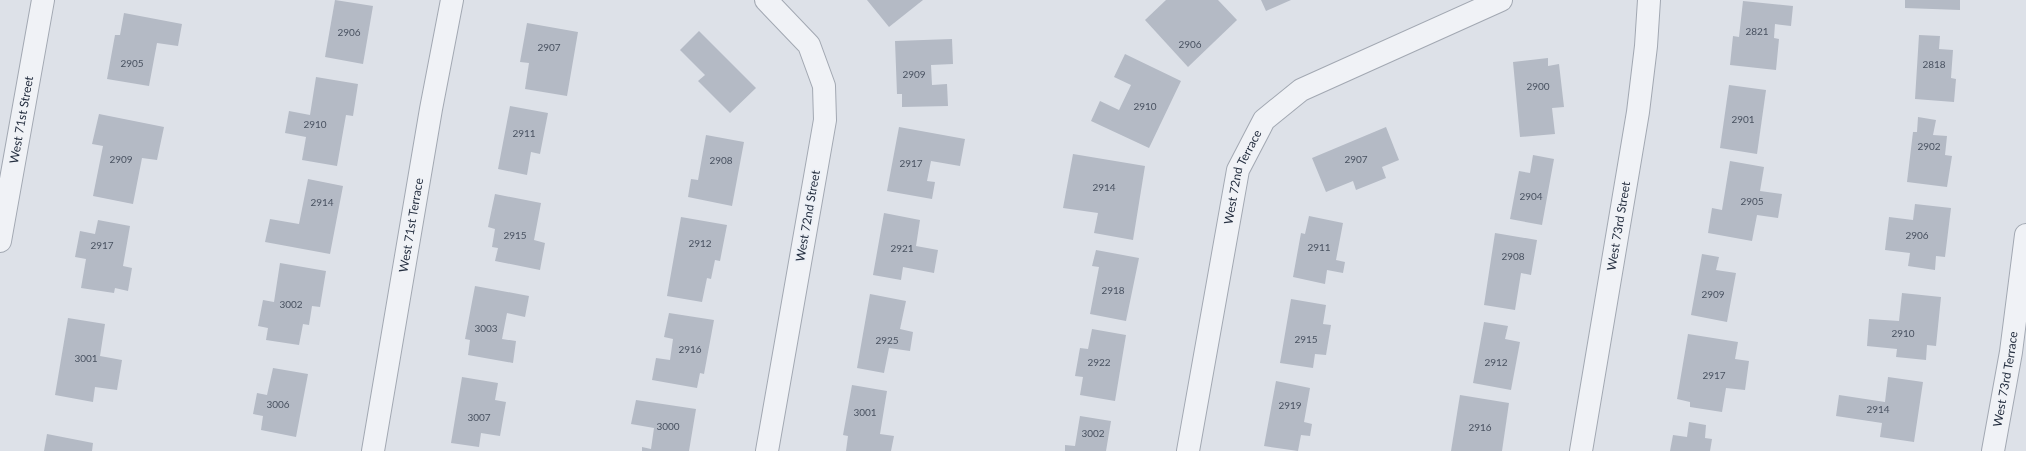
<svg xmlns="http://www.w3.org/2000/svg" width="2026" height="451" viewBox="0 0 2026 451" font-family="Lato,sans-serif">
	<rect width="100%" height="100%" fill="#dde1e8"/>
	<g fill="#b4bac5">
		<path d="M335,0l38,6 -10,58 -38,-7z"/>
		<path d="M867,0h56l-34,27z"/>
		<path d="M1166,0h52l19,20 -49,47 -43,-47z"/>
		<path d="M1261,0h30l-25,11z"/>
		<path d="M1905,0h55v10l-55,-2z"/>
		<path d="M1743,1l50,5 -2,20 -16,-2 -1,14 5,1 -3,31 -46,-5 3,-29 6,1z"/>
		<path d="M124,13l58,11 -4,22 -21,-3 -8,43 -42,-7 8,-44h5z"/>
		<path d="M527,23l51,9 -11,64 -42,-7 4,-26 -9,-1z"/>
		<path d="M699,31l57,57 -26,25 -32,-32 7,-6 -25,-25z"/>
		<path d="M1919,35l21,1 -1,13 14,1 -2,28 5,1 -2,23 -39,-3z"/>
		<path d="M952,39l1,25 -22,1 1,20 15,-1 1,22 -46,1v-13h-5l-2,-53z"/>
		<path d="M1125,54l56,27 -32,67 -58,-27 9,-20 19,9 12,-25 -17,-8z"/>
		<path d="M1548,58v8l11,-2 5,43 -12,1 3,26 -35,3 -7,-75z"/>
		<path d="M316,77l42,7 -5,32 -7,-1 -9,51 -35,-6 4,-23 -21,-4 4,-22 21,4z"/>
		<path d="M1729,85l37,5 -9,64 -37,-6z"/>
		<path d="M510,106l38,7 -8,41 -9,-2 -4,23 -29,-6z"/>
		<path d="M99,114l65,13 -7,33 -15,-2 -9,46 -40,-8 10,-50 -11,-2z"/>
		<path d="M1918,117l18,3 -3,15 14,1 -2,19 7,1 -5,31 -40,-5 6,-50h4z"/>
		<path d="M899,127l66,12 -5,27 -29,-5 -4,20 8,1 -3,17 -45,-8z"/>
		<path d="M1386,127l13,33 -17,7 4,11 -30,12 -3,-9 -27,11 -14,-34z"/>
		<path d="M706,135l38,7 -12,64 -44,-9 3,-18 7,1z"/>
		<path d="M1073,154l72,12 -12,74 -39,-7 4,-20 -35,-5z"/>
		<path d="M1533,155l21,4 -12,66 -32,-6 9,-48 11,2z"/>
		<path d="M1730,161l34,6 -4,24 22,3 -4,24 -21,-3 -5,26 -44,-8 4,-25 10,2z"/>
		<path d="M308,179l35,7 -13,68 -65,-12 5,-23 29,5z"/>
		<path d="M495,194l46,9 -7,37 11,3 -5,27 -45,-9 3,-13 -6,-1 3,-18 -7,-2z"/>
		<path d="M1915,204l36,4 -6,49 -9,-1 -1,14 -27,-4 2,-13 -25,-3 4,-33 24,3z"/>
		<path d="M884,213l36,7 -4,26 22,4 -4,23 -31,-6 -2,13 -28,-5z"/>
		<path d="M1309,216l34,7 -7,37 9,2 -2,11 -16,-3 -2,14 -32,-7 8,-44 4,1z"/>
		<path d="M681,217l46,8 -7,36 -5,-1 -4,19 -4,-1 -5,24 -35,-6z"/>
		<path d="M98,220l32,6 -7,40 9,2 -4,23 -13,-3 -1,5 -33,-5 5,-29 -11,-2 5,-26 15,3z"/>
		<path d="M1495,233l42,7 -6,35 -10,-2 -6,37 -31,-5z"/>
		<path d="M1096,250l43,8 -13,63 -36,-7 9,-47 -7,-1z"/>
		<path d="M1702,254l17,3 -3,13 20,3 -9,49 -36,-7z"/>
		<path d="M280,263l46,8 -6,36 -8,-1 -3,19 -6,-1 -4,21 -33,-5 2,-12 -10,-2 5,-26 11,2z"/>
		<path d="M475,286l54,10 -4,21 -18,-4 -5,26 14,2 -3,22 -45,-8 2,-15 -5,-1z"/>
		<path d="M1902,293l39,4 -5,49 -9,-1 -1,15 -30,-3 1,-8 -30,-3 2,-27 30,2z"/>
		<path d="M870,294l36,7 -6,28 13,3 -3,19 -21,-3 -5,25 -27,-5z"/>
		<path d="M1291,299l35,6 -3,19 8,1 -5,30 -11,-1 -2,14 -33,-5z"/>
		<path d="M669,313l45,7 -10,54 -4,-1 -3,15 -45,-8 4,-22 14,2 3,-21 -9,-2z"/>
		<path d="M68,318l37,6 -5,32 22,4 -5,30 -22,-3 -2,15 -38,-7z"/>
		<path d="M1484,322l24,4 -3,13 15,3 -9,48 -38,-7z"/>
		<path d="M1092,329l34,6 -11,66 -35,-6 3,-18 -8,-1 5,-28 8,1z"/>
		<path d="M1688,334l50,8 -3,17 14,2 -4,29 -19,-2 -4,24 -32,-5v-5l-13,-3z"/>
		<path d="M273,368l35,6 -12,63 -35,-7 2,-14 -10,-2 4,-21 10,2z"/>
		<path d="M462,377l36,6 -3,17 11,2 -6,34 -19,-3 -2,14 -28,-4z"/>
		<path d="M1888,377l35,5 -9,60 -34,-5 2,-14 -46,-7 3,-21 46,7z"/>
		<path d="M1276,381l34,7 -6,34 8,2 -2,12 -9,-1 -3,16 -34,-5z"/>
		<path d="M852,385l35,6 -7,43 14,2 -3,15h-45l2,-15 -5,-1z"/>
		<path d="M1460,395l49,8 -7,48h-51z"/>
		<path d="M636,400l60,9 -7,42h-47v-4l9,2 3,-21 -23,-4z"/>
		<path d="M1080,416l31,5 -5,30h-41v-6l10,1z"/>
		<path d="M1689,422l17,3 -1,13 7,1 -2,12h-40l3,-16 14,2z"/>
		<path d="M47,434l46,9 -1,8h-48z"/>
	</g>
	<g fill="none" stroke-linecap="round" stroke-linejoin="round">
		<defs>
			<g id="minor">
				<path d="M766,0l43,45 15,41 1,34 -58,331"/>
				<path id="s1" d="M0,241l43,-241"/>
				<path id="s2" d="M373,451l58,-342 21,-109"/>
				<path id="s3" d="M1188,451l50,-281 26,-50 37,-30 200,-90"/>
				<path id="s4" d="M1581,451l57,-339 8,-66 3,-46"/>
				<path id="s5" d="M1993,451l18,-99 15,-117"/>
			</g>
		</defs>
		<use href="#minor" stroke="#a2a8b2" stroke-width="24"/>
		<use href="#minor" stroke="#f0f2f6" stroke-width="22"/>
	</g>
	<g text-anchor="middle" stroke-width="3.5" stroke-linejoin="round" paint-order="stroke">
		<g font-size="10" fill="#495261">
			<text x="1757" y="35">2821</text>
			<text x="349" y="36">2906</text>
			<text x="1190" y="48">2906</text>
			<text x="549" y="51">2907</text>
			<text x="132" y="67">2905</text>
			<text x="1934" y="68">2818</text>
			<text x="914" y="78">2909</text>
			<text x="1538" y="90">2900</text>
			<text x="1145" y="110">2910</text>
			<text x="1743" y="123">2901</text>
			<text x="315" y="128">2910</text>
			<text x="524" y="137">2911</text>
			<text x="1929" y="150">2902</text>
			<text x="121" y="163">2909</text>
			<text x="1356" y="163">2907</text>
			<text x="721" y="164">2908</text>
			<text x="911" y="167">2917</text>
			<text x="1104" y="191">2914</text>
			<text x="1531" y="200">2904</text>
			<text x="1752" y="205">2905</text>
			<text x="322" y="206">2914</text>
			<text x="515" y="239">2915</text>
			<text x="1917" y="239">2906</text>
			<text x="700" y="247">2912</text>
			<text x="102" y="249">2917</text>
			<text x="1319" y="251">2911</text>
			<text x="902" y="252">2921</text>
			<text x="1513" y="260">2908</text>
			<text x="1113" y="294">2918</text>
			<text x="1713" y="298">2909</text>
			<text x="291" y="308">3002</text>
			<text x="486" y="332">3003</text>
			<text x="1903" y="337">2910</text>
			<text x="1306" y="343">2915</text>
			<text x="887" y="344">2925</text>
			<text x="690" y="353">2916</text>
			<text x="86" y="362">3001</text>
			<text x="1099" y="366">2922</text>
			<text x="1496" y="366">2912</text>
			<text x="1714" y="379">2917</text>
			<text x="278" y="408">3006</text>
			<text x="1290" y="409">2919</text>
			<text x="1878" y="413">2914</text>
			<text x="865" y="416">3001</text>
			<text x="479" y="421">3007</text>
			<text x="668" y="430">3000</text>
			<text x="1480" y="431">2916</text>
			<text x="1093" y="437">3002</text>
		</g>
		<g font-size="12" fill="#252f40" stroke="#ecf0f6">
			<text dy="4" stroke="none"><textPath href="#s1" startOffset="123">West 71st Street</textPath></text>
			<text dy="4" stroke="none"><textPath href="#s3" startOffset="280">West 72nd Terrace</textPath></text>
			<text transform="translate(808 216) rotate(-80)" y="4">West 72nd Street</text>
			<text dy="4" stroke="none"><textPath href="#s2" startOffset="229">West 71st Terrace</textPath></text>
			<text dy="4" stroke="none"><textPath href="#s4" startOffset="228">West 73rd Street</textPath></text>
			<text dy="4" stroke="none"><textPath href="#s5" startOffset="73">West 73rd Terrace</textPath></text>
		</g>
	</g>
</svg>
